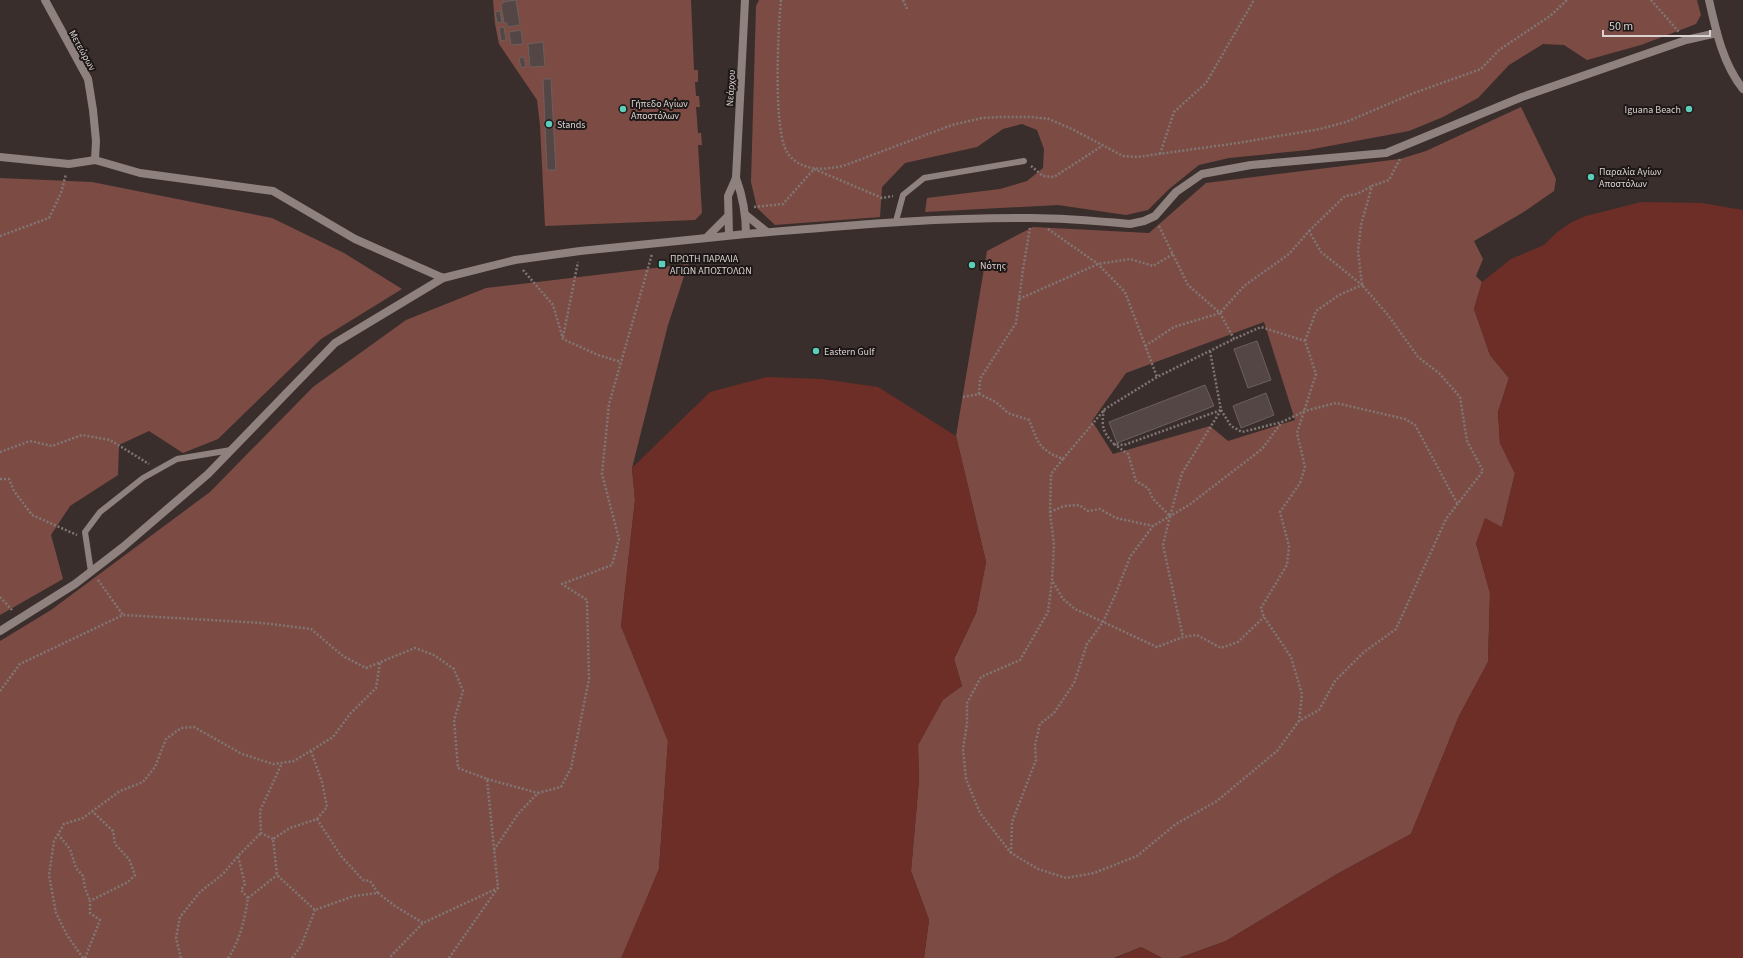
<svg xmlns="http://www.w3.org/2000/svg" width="1743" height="958" viewBox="0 0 1743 958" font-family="'Source Sans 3',sans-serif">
	<rect width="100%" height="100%" fill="#3a2e2c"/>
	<g fill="#7c4c44" fill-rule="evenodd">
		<path d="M493,0h198l3,70h4v12h-3l1,14h3l1,11h-4l2,26h3l1,12h-4l4,68 -7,7 -150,6 -5,-101 -3,-25 -38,-56 -4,-20z"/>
		<path d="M759,0h938l4,15 -5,9 -55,21 -54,15 -23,-15 -21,-1 -34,21 -31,33 -35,19 -34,14 -101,19 -79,8 -30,7 -30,24 -21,21 -22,5 -68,-10 -133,7 2,-14 73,-9 27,-8 16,-13 1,-19 -7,-19 -15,-6 -19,5 -26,18 -72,16 -23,24 -2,30 -105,8 -18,-17 -6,-26 5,-176z"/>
		<path d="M1521,107l35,72 -2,12 -32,22 -48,28 9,18 -7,17 6,6 -8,27 16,46 19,23 -11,34 2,31 15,30 -13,54 -26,16 14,50 -2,69 -29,54 -48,118 -74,40 -111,67 -47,17h-17l-21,-11 -27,11h-190l5,-38 -18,-49 8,-91 -1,-35 25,-46 19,-13 -8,-27 22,-46 10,-51 -30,-126 31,-185 46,-24 116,6 57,-50 194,-24 26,-8zM1264,322l31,98 -67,21 -18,-15 -97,28 -21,-33 34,-48z"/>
		<path d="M0,178l92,4 180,36 72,35 58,36 -81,50 -103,100 -35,14 -34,-22 -30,14 -1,30 -48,31 -19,29 12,44 -63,36z"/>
		<path d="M688,264l-20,61 -36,143 3,32 -14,126 47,115 -9,128 -36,87 -2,2h-621v-317l51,-31 159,-118 103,-105 93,-67 80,-32z"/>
	</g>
	<g fill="#6c2e26">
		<path d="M1641,202l61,1 41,7v748h-564l47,-17 111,-67 74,-40 48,-118 29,-54 2,-69 -14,-50 9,-25 17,9 13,-53 -15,-31 -2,-31 11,-34 -19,-23 -16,-46 8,-27 29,-23 33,-14 12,-12 16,-11 14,-6z"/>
		<path d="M767,377l55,2 56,8 78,49 30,126 -10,51 -22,46 8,27 -19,14 -25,45 1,35 -8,91 18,49 -5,38h-303l38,-89 9,-128 -47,-115 14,-126 -3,-32 78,-76z"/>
		<path d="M1141,947l21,11h-46z"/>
	</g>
	<g fill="#534644" stroke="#6d5f5d">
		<path d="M503,0h13l-12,2z"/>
		<path d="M516,0l4,25 -13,2v-4h-3l-3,-18 3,-3z"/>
		<path d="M500,11l2,11 -5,1 -2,-11z"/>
		<path d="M504,27l2,13 -5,1 -2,-13z"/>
		<path d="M521,30l2,14 -12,1 -2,-13z"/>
		<path d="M543,42l2,24 -15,1 -2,-23z"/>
		<path d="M524,57l2,9 -5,2 -2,-10z"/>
		<path d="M543,79h8l5,91h-9z"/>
		<path d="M1257,341l14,39 -23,8 -14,-39z"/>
		<path d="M1205,385l9,21 -97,37 -8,-21z"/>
		<path d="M1266,393l8,22 -33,13 -8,-22z"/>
	</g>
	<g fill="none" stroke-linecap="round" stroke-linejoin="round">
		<g stroke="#807674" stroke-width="2.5" stroke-dasharray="2 2" stroke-linecap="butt">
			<path d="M781,0c-3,29 -8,130 6,152 2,4 8,9 11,11 14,8 30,6 45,3l109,-41 30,-7 17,-1h33l17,2 23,10 51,27 14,1 101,-14 82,-14 26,-7 68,-29 67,-24 18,-19 51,-34 17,-16"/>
			<path d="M903,0l5,11"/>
			<path d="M1651,0l28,32"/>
			<path d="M1160,154l14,-42 32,-29 48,-83"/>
			<path d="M1031,166l12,10 11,1 48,-31"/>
			<path d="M754,207l29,-3 31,-35 68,29 11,-2"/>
			<path d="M1159,226l29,59 32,28 14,26 27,-12 44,14 11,33 -19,59 8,34 -5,16 -20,29 9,34 -2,19 -26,43 3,9 27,40 11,37 -3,27"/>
			<path d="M1048,229l50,35 27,28 32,85"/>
			<path d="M1309,231l36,-35 12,-2 15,-8"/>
			<path d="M0,236l49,-18 12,-25 5,-19"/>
			<path d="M523,270l30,35 10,34 35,16 23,7"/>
			<path d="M1019,299l79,-35 32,-5 23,7 20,-12"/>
			<path d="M563,337l15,-75"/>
			<path d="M1145,346l29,-19 46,-14 24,-27 45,-32 20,-23 12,21 41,33 -23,10 -23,16 -11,30"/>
			<path d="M1210,351l11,59 10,16 11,6 40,-10 23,-11 31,-8 69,16 10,6 43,80"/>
			<path d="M979,394l1,-15 36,-56 7,-54 7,-41"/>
			<path d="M963,397l16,-3 17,8 12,11 21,7c10,24 9,29 34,39l42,-50 52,-32 77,-38"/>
			<path d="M1104,410c-3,17 -1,22 10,34l10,1 97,-35"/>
			<path d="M1114,444l14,10 8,27 12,7 5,11 17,17 12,-43 39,-63"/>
			<path d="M0,452l30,-11 22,5 30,-11 28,5 39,24"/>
			<path d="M1063,459l-12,15 -1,38 4,33 -2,36 -4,31 -28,48 -39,17 -14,26v21l-4,25 3,30 14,34 31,40 27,16 28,9 28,-5 43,-17 39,-32 41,-23 60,-50 22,-30 20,-11 16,-29 29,-29 32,-23 50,-110 37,-48 -16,-30 -7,-44 -20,-23 -22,-17 -30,-42 -26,-30 -4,-34 3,-26 11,-39 17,-6 11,-21"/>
			<path d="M0,479h9l5,12 18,24 45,20"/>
			<path d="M1050,512l14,-6 15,-1 9,6 12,-2 16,9 37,8"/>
			<path d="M1170,516l-7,29 20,92"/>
			<path d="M98,580l25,35"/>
			<path d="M1053,582l10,17 12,10 82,38 26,-10 14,-2 24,13 17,-6 26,-25"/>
			<path d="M0,597l12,13"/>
			<path d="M0,691l20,-27 103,-49 139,8 49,6 32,27 23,12 49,-20 19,7 20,14 9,22 -9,29 4,48 29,11 11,109 -75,35 -34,35"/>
			<path d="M311,751l11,31 5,25 -10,12 -27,9 -17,11 4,36 38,35 39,-14 24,-3 17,13 28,17"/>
			<path d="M487,779l51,14"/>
			<path d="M317,819l24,37 22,24 7,1 8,12"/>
			<path d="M58,834l12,15 6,19 7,8 2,12 5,13"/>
			<path d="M273,839l-12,-6 -1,-22 22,-48"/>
			<path d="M494,850l24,-36 20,-21 23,-6 10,-19 18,-89 -2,-79 -25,-16 50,-19 7,-26 -17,-65 7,-70 43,-150"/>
			<path d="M1011,853l1,-31 24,-62 -1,-15 5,-21 14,-11 20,-30 13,-39 16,-22 13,-29 14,-36 23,-31 36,-21 73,-56 20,-27"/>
			<path d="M248,898l-7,-8 4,-6 -7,-28 23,-23"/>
			<path d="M83,958l-16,-23 -11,-22 -7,-38 5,-34 10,-17 19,-6 37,-27 23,-9 12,-15 11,-28 15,-11 13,-1 48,27 31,10 21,-3 39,-24 17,-23 26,-26 4,-26"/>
			<path d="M85,958l15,-38 -10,-7v-12l38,-19 7,-7 -6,-16 -14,-15 -2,-13 -21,-20"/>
			<path d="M181,958l-5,-20 4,-21 20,-25 23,-18 15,-18"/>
			<path d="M228,958c12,-17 17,-40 20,-60l29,-23"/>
			<path d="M292,958l9,-12 14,-36"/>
			<path d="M449,958l48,-69"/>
		</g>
		<g stroke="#8f817e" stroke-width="6">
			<path d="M896,221l7,-26 21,-17 100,-17"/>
			<path d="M91,572l-6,-40 15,-20 43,-34 34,-19 54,-9"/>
		</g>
		<g stroke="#8f817e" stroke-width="8">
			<path d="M45,0l43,79 5,31 3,31 -1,19"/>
			<path d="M1709,0c7,31 14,64 34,89"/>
			<path d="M746,234c96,-8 189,-17 285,-16 33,0 66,3 99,6l14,-3 11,-5 21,-24 26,-18 49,-9 135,-12 136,-56 164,-57 31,-7"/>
			<path d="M0,631l75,-47 48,-37 85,-73 127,-131 108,-65"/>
		</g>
		<g stroke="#8f817e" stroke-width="8">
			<path d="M0,157l69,7 26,-4 45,13 133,18 82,48 88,39 72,-18 65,-9 166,-17c0,-21 -3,-37 -10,-56"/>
			<path d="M746,215l21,17"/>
			<path d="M729,235l-1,-39 8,-18 9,-178"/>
			<path d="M707,237l21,-21"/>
		</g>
	</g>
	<g fill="#5dceb9" stroke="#1d1817" stroke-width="1.5">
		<circle cx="623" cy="109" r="4"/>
		<circle cx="1689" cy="109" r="4"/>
		<circle cx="549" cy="124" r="4"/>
		<circle cx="1591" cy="177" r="4"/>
		<rect x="658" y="260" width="8" height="8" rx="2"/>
		<circle cx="972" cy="265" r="4"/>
		<circle cx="816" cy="351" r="4"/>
	</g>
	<g text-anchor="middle" stroke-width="4" stroke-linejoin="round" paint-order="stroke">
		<g font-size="10" fill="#dbd3d1" stroke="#1d1817">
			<text transform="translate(83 50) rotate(61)" y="4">Μετεώρων</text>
			<text transform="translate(730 88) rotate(-87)" y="4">Νεάρχου</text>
		</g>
		<g font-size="10" fill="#dbd3d1" stroke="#1d1817" text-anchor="start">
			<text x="631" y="107">Γήπεδο Αγίων<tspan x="631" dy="12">Αποστόλων</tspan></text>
			<text x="1681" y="113" text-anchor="end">Iguana Beach</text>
			<text x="557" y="128">Stands</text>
			<text x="1599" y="175">Παραλία Αγίων<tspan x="1599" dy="12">Αποστόλων</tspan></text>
			<text x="670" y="262">ΠΡΩΤΗ ΠΑΡΑΛΙΑ<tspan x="670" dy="12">ΑΓΙΩΝ ΑΠΟΣΤΟΛΩΝ</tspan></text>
			<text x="980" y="269">Νότης</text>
			<text x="824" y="355">Eastern Gulf</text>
		</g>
	</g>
	<path d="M1603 30v6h107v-6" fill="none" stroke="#dbd3d1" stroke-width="2"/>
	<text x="1609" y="30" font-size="12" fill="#dbd3d1" stroke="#1d1817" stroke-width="3" paint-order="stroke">50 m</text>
</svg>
